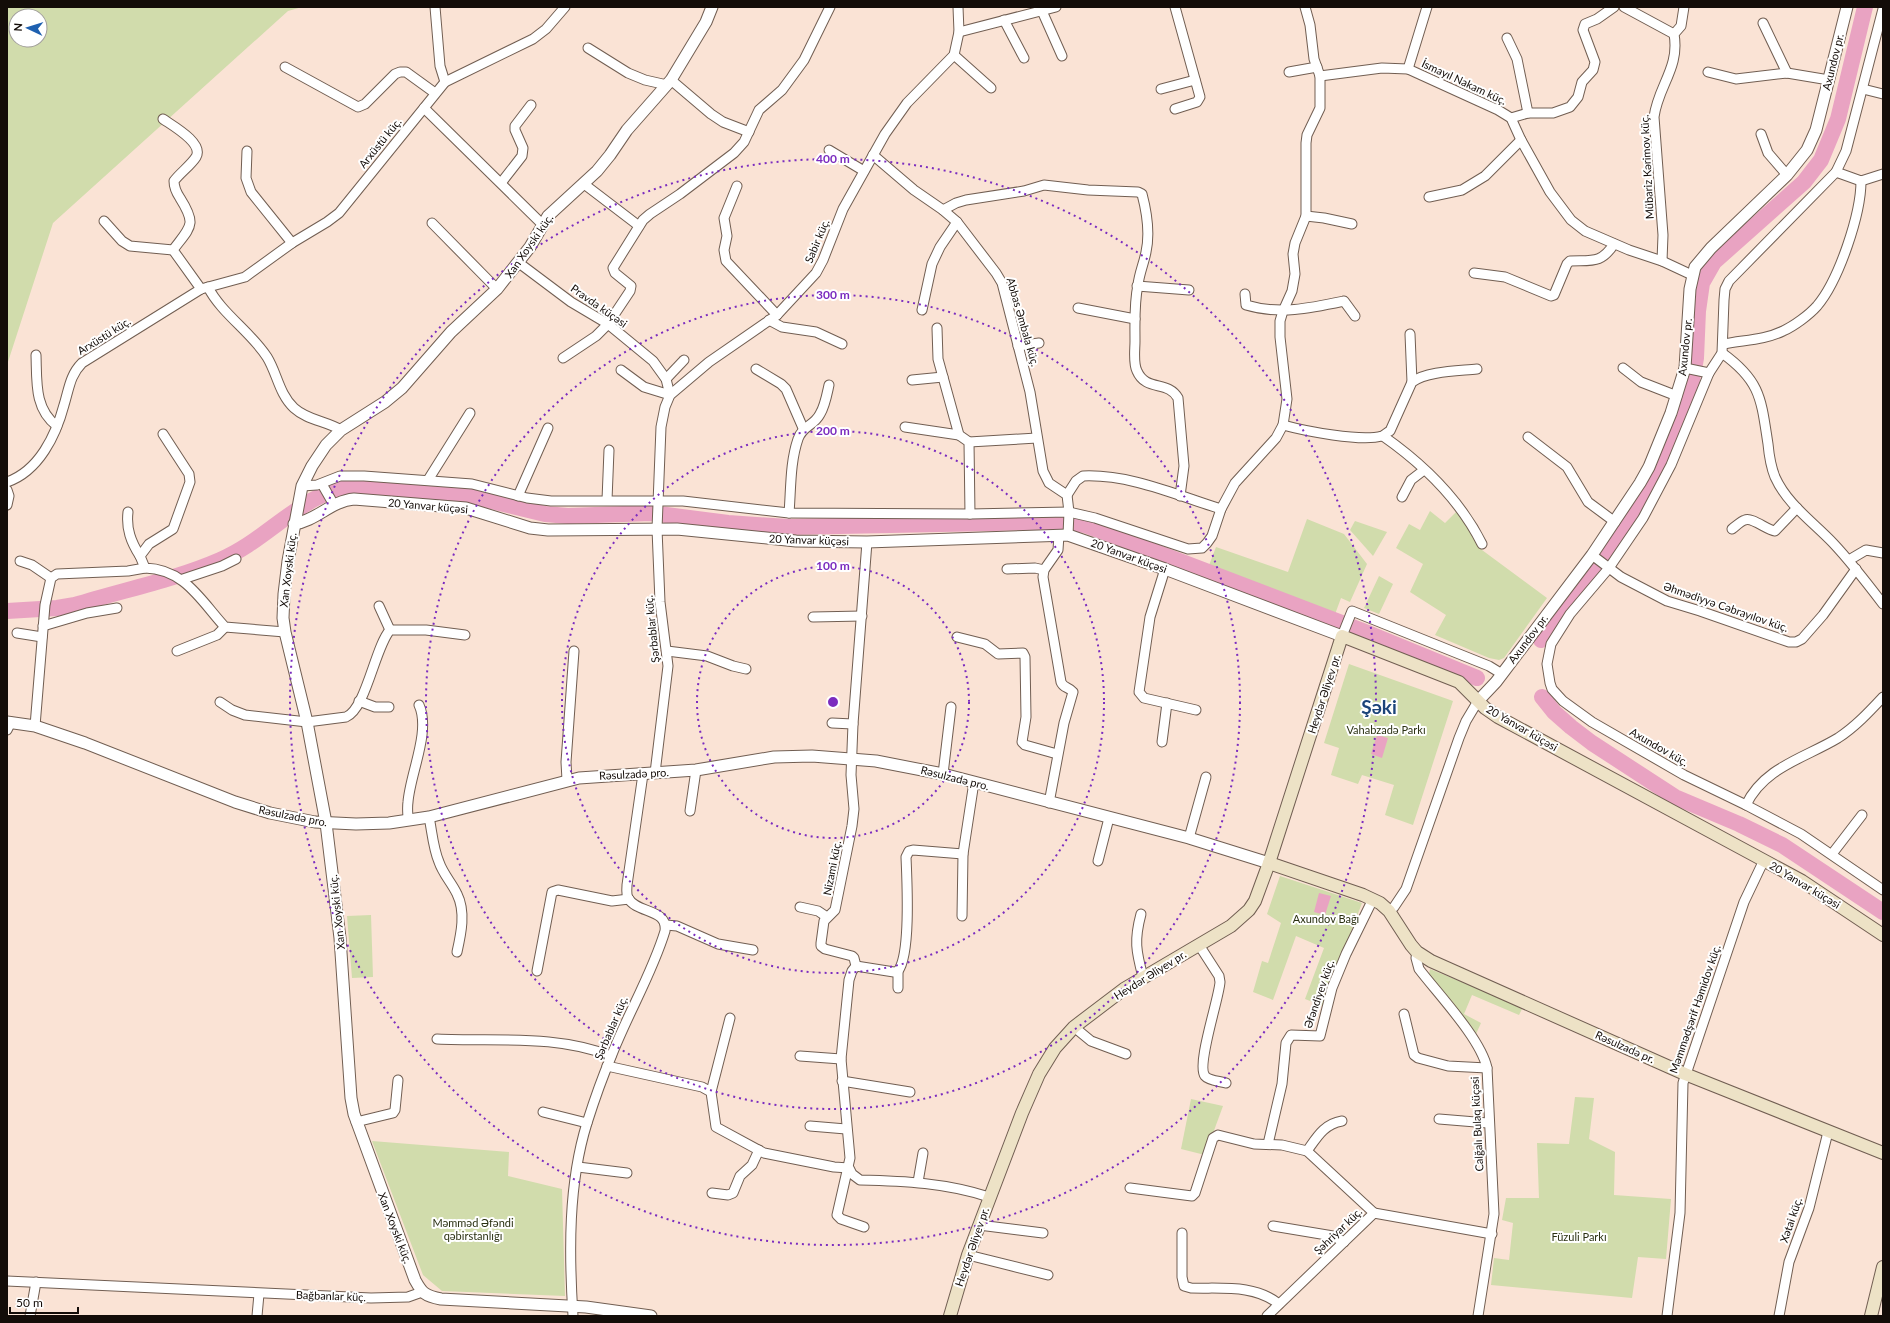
<svg xmlns="http://www.w3.org/2000/svg" width="1890" height="1323" viewBox="0 0 1890 1323" font-family="Lato,sans-serif">
	<rect width="100%" height="100%" fill="#fae3d5"/>
	<g fill="#d1dcac" fill-rule="evenodd">
		<path d="M7,7h295l-14,4 -235,212 -46,142zM16,16h24v24h-24z"/>
		<path d="M1430,511l15,12 12,-12 25,39 65,48 -43,60 -5,2 -10,-2 -54,-23 11,-20 -36,-23 13,-28 -27,-16 13,-24 11,6z"/>
		<path d="M1307,519l37,15 23,30 -17,38 -9,-4 -7,19 -126,-49 8,-21 72,25z"/>
		<path d="M1355,521l32,11 -14,24 -23,-26z"/>
		<path d="M1379,576l14,8 -14,30 -15,-6z"/>
		<path d="M1349,664l104,37 -40,124 -28,-10 9,-30 -32,-10 -4,9 -27,-9 8,-27 -15,-5z"/>
		<path d="M1280,876l82,27 -39,103 -18,-7 19,-51 -28,-12 -23,64 -20,-8 9,-31 6,2 13,-40 -14,-9z"/>
		<path d="M371,915l2,62 -21,1 -5,-62z"/>
		<path d="M1430,969l93,38 -4,8 -47,-20 -8,19 17,9 -5,11 -47,-60z"/>
		<path d="M1575,1097l19,1 -5,41 26,13 -1,43 57,4 -5,60 -28,-2 -6,41 -141,-13 3,-27 15,2 4,-37 -11,-3 4,-22h33l-2,-55 32,1z"/>
		<path d="M1191,1099l32,7 -18,49 -24,-6z"/>
		<path d="M372,1141l137,11 -1,24 54,13 3,107 -123,-5 -19,-16z"/>
	</g>
	<g fill="#e9a3c2">
		<path d="M1377,735l11,3 -6,20 -11,-4z"/>
		<path d="M1319,893l12,3 -6,19 -11,-3z"/>
	</g>
	<g fill="none" stroke-linecap="round" stroke-linejoin="round">
		<g stroke="#e9a3c2" stroke-width="16">
			<path d="M7,611l50,-3 18,-3c48,-15 99,-25 145,-45 48,-20 82,-68 135,-75l120,12 70,17 23,2 83,-3 77,10 60,4 254,-5h20l23,3 275,105 117,48"/>
			<path d="M1541,640l15,-27 56,-69 29,-40 25,-49 25,-69 5,-28 2,-47 4,-28 12,-21 90,-80 17,-22 17,-41 27,-112"/>
			<path d="M1542,697l12,15 17,15 21,16 83,54 64,27 43,21 101,67"/>
		</g>
		<defs>
			<g id="minor">
				<path d="M435,7l5,59 5,16"/>
				<path d="M1305,7l5,18 4,34 6,17 62,-8 26,1 90,41 13,8 10,22 29,52 21,28 14,11 44,19 33,11 30,14"/>
				<path d="M1624,7l50,27"/>
				<path d="M1883,9l-37,142 -10,21 -107,109 -4,8 -1,11 -2,53 -13,20 -38,92 -28,53 -34,50 -39,46 -19,30 -4,20 3,19 2,6 11,12 29,21 92,53 62,30 55,29 82,56"/>
				<path d="M1042,11l20,45"/>
				<path d="M1004,20l20,38"/>
				<path d="M1763,23l24,50"/>
				<path d="M959,32l97,-25"/>
				<path d="M1507,38l10,21 11,54"/>
				<path d="M588,48l40,25 17,7 22,5"/>
				<path d="M954,55l37,33"/>
				<path d="M285,67l73,40 7,-3 30,-30 5,-2h6l29,21"/>
				<path d="M1408,69l19,-62"/>
				<path d="M1289,72l28,-5"/>
				<path d="M1708,72l28,7 51,-6 42,7"/>
				<path d="M671,80l40,34 12,8 26,10"/>
				<path d="M1161,89l34,-9"/>
				<path d="M1863,89l20,5"/>
				<path d="M424,108l118,116"/>
				<path d="M1175,109l22,-7 3,-5 -25,-90"/>
				<path d="M1511,118l17,-5h25l17,-6 8,-10 4,-15 11,-12 2,-8 -12,-32 2,-6 12,-5 17,-12"/>
				<path d="M163,119c10,7 41,24 33,38 -5,8 -16,16 -22,24 0,7 2,11 6,17 17,27 11,28 -7,52l28,39"/>
				<path d="M1761,134l7,19 19,22"/>
				<path d="M829,150l35,21"/>
				<path d="M247,151l-1,27 5,14 41,51"/>
				<path d="M873,155l41,35 29,20 14,12 39,51 6,10 28,109 13,79 6,12 18,12 2,17 -1,23"/>
				<path d="M1836,172l25,9 22,-7"/>
				<path d="M501,183l21,-27 1,-8 -8,-18v-4l16,-21"/>
				<path d="M584,184l55,42"/>
				<path d="M737,186l-13,32 3,18 -3,14 2,11 51,54"/>
				<path d="M1429,197l33,-7 23,-14 36,-36"/>
				<path d="M943,210l13,-7 10,-3 58,-9 20,-6 44,5 50,2 4,2c5,19 8,40 4,58 -2,11 -7,22 -8,33 -4,18 -3,37 -3,56 0,9 -2,22 2,30 9,21 31,9 41,27l6,68 -4,30"/>
				<path d="M1306,216l18,2 28,6"/>
				<path d="M104,221l18,20 8,5 43,4"/>
				<path d="M432,223l65,66"/>
				<path d="M1662,261l1,-26 -9,-118c4,-31 26,-49 20,-83l7,-8 3,-19"/>
				<path d="M519,263l52,39 37,22 45,37 13,18 4,16 -26,-8 -23,-17"/>
				<path d="M1474,273l31,4 46,19 3,-1 13,-31 3,-3c22,-1 31,3 44,-17"/>
				<path d="M1137,286l52,4"/>
				<path d="M208,287c13,26 43,45 59,70 10,16 12,37 27,51 13,12 32,13 47,22"/>
				<path d="M1245,294l1,11c33,10 65,3 98,-4l11,15"/>
				<path d="M1078,308l57,11"/>
				<path d="M922,310l10,-46 8,-17 17,-25"/>
				<path d="M769,320l13,7 34,5 26,12"/>
				<path d="M937,328l1,31 21,76 10,7 1,72"/>
				<path d="M1410,334l2,48"/>
				<path d="M1724,344c19,-4 41,-4 59,-13 11,-5 26,-16 34,-25 22,-26 44,-92 44,-125"/>
				<path d="M1018,346l21,-3"/>
				<path d="M1722,353c39,28 39,46 46,91 1,11 3,23 7,33 12,27 38,45 58,66 18,19 34,40 50,61"/>
				<path d="M36,355c1,26 -2,54 21,71"/>
				<path d="M563,358l33,-22 12,-12 22,-33 1,-5 -16,-13 -2,-5 30,-48 7,-6 30,-20 54,-41 10,-11 15,-32 23,-20 22,-30 26,-53"/>
				<path d="M1623,368l18,14 36,14"/>
				<path d="M1685,368l24,5"/>
				<path d="M756,369l25,15 5,5 17,39"/>
				<path d="M666,379l18,-19"/>
				<path d="M912,380l31,-3"/>
				<path d="M1283,425c22,6 78,17 99,11 3,-1 5,-4 8,-5l22,-49c15,-11 47,-11 65,-13"/>
				<path d="M905,427l54,8"/>
				<path d="M163,434l26,40 1,8 -17,47 -24,15 -9,12 5,12c40,1 56,33 80,59l60,5"/>
				<path d="M1383,436c40,28 77,64 99,108"/>
				<path d="M1528,437l39,30 21,35 27,20"/>
				<path d="M969,442l68,-4"/>
				<path d="M428,480l42,-67"/>
				<path d="M7,482c32,-11 49,-47 57,-77 5,-16 6,-30 18,-42l119,-74 44,-12 47,-34 35,-21 12,-9 106,-131 88,-43 13,-10 19,-22"/>
				<path d="M322,484l12,21"/>
				<path d="M302,486l15,-1 23,-9h24l108,8 55,14 24,3h132l106,12 181,1 99,-2 26,6 93,31 14,-1 5,-5 5,-7 9,-27 14,-26 41,-45 7,-13 4,-26 -7,-62v-16l3,-10 9,-20 3,-17 -2,-20 2,-11 11,-27v-73l1,-8 13,-27v-32"/>
				<path d="M7,490l2,6 -2,9"/>
				<path d="M1067,495l9,-14 7,-5c47,-2 93,19 138,33"/>
				<path d="M518,496l30,-68"/>
				<path d="M1402,497l9,-17 13,-10"/>
				<path d="M607,500l2,-50"/>
				<path d="M128,512c-2,17 3,30 12,44"/>
				<path d="M789,513c2,-24 1,-51 9,-74 4,-13 16,-13 22,-25 5,-8 7,-20 9,-29"/>
				<path d="M1732,529c4,-3 9,-8 13,-9 7,-3 22,10 30,11l22,-23"/>
				<path d="M1592,555l29,22 46,24 33,10 89,31h7l6,-3 21,-24 33,-46"/>
				<path d="M1849,560l17,-10 17,3"/>
				<path d="M20,561l12,4 19,13"/>
				<path d="M1007,569l28,-1 9,2"/>
				<path d="M1165,569l-15,48 -11,75 5,6 52,12"/>
				<path d="M183,579l39,-13 14,-7"/>
				<path d="M379,606l11,24"/>
				<path d="M813,617l49,-1"/>
				<path d="M43,626l44,-13 30,-5"/>
				<path d="M17,633l25,4"/>
				<path d="M1342,636l10,-25 137,55 13,8"/>
				<path d="M957,637l28,7 13,10 25,-1 2,4 1,60 -4,25 3,3 32,9"/>
				<path d="M177,651l40,-16 8,-8"/>
				<path d="M667,651l40,5 26,10 13,3"/>
				<path d="M359,701l16,6h14"/>
				<path d="M220,702l12,8 13,5 62,7 39,-5c20,-8 29,-70 44,-87h36l39,5"/>
				<path d="M832,723l21,1"/>
				<path d="M35,726l10,-121 6,-27 6,-4 71,-3 17,-3"/>
				<path d="M7,730l4,-8"/>
				<path d="M1162,742l5,-39"/>
				<path d="M655,773l13,-107 -8,-64 -3,-73 4,-102 4,-20 5,-12 39,-33 68,-47 39,-42 7,-13 20,-51 42,-75 22,-31 47,-48 5,-23 -1,-25"/>
				<path d="M943,774l8,-67"/>
				<path d="M567,780l-1,-18 8,-111"/>
				<path d="M1049,803l15,-80 9,-31c-4,-5 -10,-4 -12,-10l-18,-105 1,-7 14,-20 1,-15"/>
				<path d="M1746,805c18,-38 59,-47 92,-67 17,-11 31,-26 45,-41"/>
				<path d="M690,811l6,-41"/>
				<path d="M429,817c3,14 4,31 10,45 4,12 13,21 18,32 9,18 4,40 0,58"/>
				<path d="M408,820c0,-6 -1,-12 0,-18 2,-28 23,-71 11,-97"/>
				<path d="M1189,838l17,-61"/>
				<path d="M1832,854l30,-39"/>
				<path d="M1098,861l11,-43"/>
				<path d="M800,907l18,4 9,6"/>
				<path d="M1389,911l5,-4 12,-18 53,-151 7,-17 12,-20"/>
				<path d="M1141,914c-7,26 -5,37 2,63"/>
				<path d="M962,916l1,-62 11,-72"/>
				<path d="M666,925l11,1 41,18 35,6"/>
				<path d="M1199,945l20,31 1,6c-1,17 -24,83 -15,94 4,5 15,5 21,7"/>
				<path d="M1417,952l-1,6 3,11c19,25 62,70 68,99l7,146 -16,102"/>
				<path d="M856,966l38,6 4,-1c13,-17 9,-90 8,-114l3,-6 4,-1 50,4"/>
				<path d="M537,971l15,-79 6,-2 54,11 17,-2"/>
				<path d="M898,971v17"/>
				<path d="M1404,1014l10,41 4,3 30,8 39,2"/>
				<path d="M1074,1027l17,14 35,13"/>
				<path d="M437,1039c59,3 118,-5 174,17"/>
				<path d="M800,1056l41,3"/>
				<path d="M607,1066l95,21 9,5 5,35 48,26 70,14 15,1 3,6 8,6c44,1 87,3 129,17"/>
				<path d="M842,1081l68,11"/>
				<path d="M711,1092l19,-74"/>
				<path d="M543,1112l44,11"/>
				<path d="M1439,1119l49,4"/>
				<path d="M356,1122l37,-9 2,-3 3,-30"/>
				<path d="M810,1126l36,3"/>
				<path d="M1268,1144l14,-60 4,-41 5,-8 29,1 12,-48 14,-34 27,-55"/>
				<path d="M1307,1151c10,-14 17,-27 35,-30"/>
				<path d="M578,1167l49,6"/>
				<path d="M918,1182l5,-29"/>
				<path d="M1130,1188l62,8 3,-3 18,-55 5,-3 36,9 28,1 25,6 67,62"/>
				<path d="M712,1193l16,2 5,-2 7,-17 12,-11 7,-15"/>
				<path d="M979,1225l64,8"/>
				<path d="M1273,1226l60,10 11,6"/>
				<path d="M864,1227l-23,-8 -4,-4 13,-57 -9,-99 8,-79 3,-9 4,-5 -2,-8 -2,-2 -27,-7 -4,-3v-3l3,-22 11,-11 17,-84 2,-17 -3,-34 2,-51 14,-182"/>
				<path d="M1182,1233v44l2,9 7,2c30,1 63,-4 88,16"/>
				<path d="M968,1255l80,20"/>
				<path d="M7,1281l364,17 37,-1 14,-5"/>
				<path d="M30,1316l6,-34"/>
				<path d="M257,1316l2,-22"/>
				<path d="M573,1316c-4,-63 -5,-132 14,-193 7,-22 15,-45 24,-66 16,-42 41,-83 54,-126 3,-23 -28,-17 -37,-33 -2,-4 -1,-9 -1,-13l16,-111"/>
				<path d="M1267,1316l107,-103 118,21"/>
				<path d="M1667,1316l13,-103 3,-130 61,-181 20,-42"/>
				<path d="M1779,1316l10,-54 20,-54 19,-76"/>
			</g>
			<g id="tertiary">
				<path d="M294,524c22,-3 37,-23 60,-25l112,9 64,20 18,2 129,-1 119,12 71,1 201,-7 97,34 177,67"/>
				<path d="M1478,701l18,-19 96,-127 48,-72 9,-16 22,-54 14,-45 5,-79 5,-22 16,-19 76,-73 20,-25 9,-20 31,-123"/>
				<path d="M7,722l28,4 50,17 150,59 35,11 45,9 41,2 33,-1 40,-6 150,-39 117,-8 78,-13 38,-1 64,5 67,13 246,64 80,25"/>
				<path d="M651,1316l-65,-9 -145,-8c-16,-3 -19,-6 -26,-19l-61,-166 -3,-16 -11,-160 -14,-115 -19,-101 -22,-90 -2,-14 1,-24 4,-33 14,-75 10,-20 14,-21 15,-15 44,-28 17,-14 49,-56 46,-43 33,-42 18,-31 49,-45 13,-16 17,-25 44,-50 35,-58 6,-15"/>
			</g>
			<g id="secondary">
				<path d="M1269,863l94,32 17,8 9,8 22,34 6,7 14,9 254,113 198,79"/>
				<path d="M950,1316l18,-61 54,-142 17,-39 16,-26 19,-21 50,-38 107,-63 18,-16 6,-9 14,-38 73,-227 117,46 26,26 13,9 304,164 81,54"/>
				<path d="M1871,1316l12,-49"/>
			</g>
		</defs>
		<use href="#minor" stroke="#715e52" stroke-width="11"/>
		<use href="#tertiary" stroke="#715e52" stroke-width="13"/>
		<use href="#secondary" stroke="#715e52" stroke-width="14"/>
		<use href="#minor" stroke="#fff" stroke-width="9"/>
		<use href="#tertiary" stroke="#fff" stroke-width="11"/>
		<use href="#secondary" stroke="#ede2c6" stroke-width="12"/>
	</g>
	<g fill="none" stroke="#7b2cbf" stroke-width="2" stroke-dasharray="2 4">
		<circle cx="833" cy="702" r="136"/>
		<circle cx="833" cy="702" r="271"/>
		<circle cx="833" cy="702" r="407"/>
		<circle cx="833" cy="702" r="543"/>
	</g>
	<g text-anchor="middle" stroke-width="4" stroke-linejoin="round" paint-order="stroke">
		<g font-size="11" fill="#130c08" stroke="#fff">
			<text transform="translate(1833 62) rotate(-76)" y="4">Axundov pr.</text>
			<text transform="translate(1464 82) rotate(25)" y="4">İsmayıl Nakam küç.</text>
			<text transform="translate(380 143) rotate(-51)" y="4">Arxüstü küç.</text>
			<text transform="translate(1647 167) rotate(-93)" y="4">Mübariz Kərimov küç.</text>
			<text transform="translate(817 241) rotate(-67)" y="4">Sabir küç.</text>
			<text transform="translate(529 246) rotate(-55)" y="4">Xan Xoyski küç.</text>
			<text transform="translate(599 306) rotate(35)" y="4">Pravda küçəsi</text>
			<text transform="translate(1023 322) rotate(74)" y="4">Abbas Əmbala küç.</text>
			<text transform="translate(104 336) rotate(-32)" y="4">Arxüstü küç.</text>
			<text transform="translate(1685 347) rotate(-84)" y="4">Axundov pr.</text>
			<text transform="translate(428 506) rotate(5)" y="4">20 Yanvar küçəsi</text>
			<text transform="translate(809 540) rotate(2)" y="4">20 Yanvar küçəsi</text>
			<text transform="translate(1129 556) rotate(20)" y="4">20 Yanvar küçəsi</text>
			<text transform="translate(288 570) rotate(-83)" y="4">Xan Xoyski küç.</text>
			<text transform="translate(1726 607) rotate(19)" y="4">Əhmədiyyə Cəbrayılov küç.</text>
			<text transform="translate(652 629) rotate(-96)" y="4">Şərbablar küç.</text>
			<text transform="translate(1528 639) rotate(-53)" y="4">Axundov pr.</text>
			<text transform="translate(1324 694) rotate(-72)" y="4">Heydər Əliyev pr.</text>
			<text transform="translate(1522 728) rotate(30)" y="4">20 Yanvar küçəsi</text>
			<text transform="translate(1659 747) rotate(30)" y="4">Axundov küç.</text>
			<text transform="translate(634 774) rotate(-3)" y="4">Rəsulzadə pro.</text>
			<text transform="translate(955 778) rotate(14)" y="4">Rəsulzadə pro.</text>
			<text transform="translate(293 816) rotate(11)" y="4">Rəsulzadə pro.</text>
			<text transform="translate(832 868) rotate(-79)" y="4">Nizami küç.</text>
			<text transform="translate(1805 885) rotate(31)" y="4">20 Yanvar küçəsi</text>
			<text transform="translate(337 912) rotate(-96)" y="4">Xan Xoyski küç.</text>
			<text transform="translate(1150 975) rotate(-32)" y="4">Heydər Əliyev pr.</text>
			<text transform="translate(1319 994) rotate(-71)" y="4">Əfəndiyev küç.</text>
			<text transform="translate(1695 1009) rotate(-71)" y="4">Məmmədşərif Həmidov küç.</text>
			<text transform="translate(611 1028) rotate(-67)" y="4">Şərbablar küç.</text>
			<text transform="translate(1625 1047) rotate(24)" y="4">Rəsulzadə pr.</text>
			<text transform="translate(1477 1124) rotate(-93)" y="4">Calğalı Bulaq küçəsi</text>
			<text transform="translate(1791 1220) rotate(-71)" y="4">Xətai küç.</text>
			<text transform="translate(395 1228) rotate(69)" y="4">Xan Xoyski küç.</text>
			<text transform="translate(1338 1231) rotate(-44)" y="4">Şəhriyar küç.</text>
			<text transform="translate(972 1247) rotate(-71)" y="4">Heydər Əliyev pr.</text>
			<text transform="translate(331 1296) rotate(2)" y="4">Bağbanlar küç.</text>
		</g>
		<g font-size="11" fill="#2a3012" stroke="#fff">
			<text x="1386" y="734">Vahabzadə Parkı</text>
			<text x="1326" y="923">Axundov Bağı</text>
			<text x="473" y="1227">Məmməd Əfəndi<tspan x="473" dy="13">qəbirstanlığı</tspan></text>
			<text x="1579" y="1241">Füzuli Parkı</text>
		</g>
		<g font-size="19" font-weight="bold" fill="#1c4479" stroke="#fff">
			<text x="1379" y="714">Şəki</text>
		</g>
	</g>
	<circle cx="833" cy="702" r="6" fill="#7b2cbf" stroke="#fff" stroke-width="2"/>
	<g font-size="12" text-anchor="middle" font-weight="bold" fill="#7b2cbf" stroke="#fff" stroke-width="4" stroke-linejoin="round" paint-order="stroke">
		<text x="833" y="163">400 m</text>
		<text x="833" y="299">300 m</text>
		<text x="833" y="435">200 m</text>
		<text x="833" y="570">100 m</text>
	</g>
	<rect width="1890" height="1323" fill="none" stroke="#130c08" stroke-width="16"/>
	<g transform="translate(28 28) rotate(274)"><circle r="19" fill="#ffffff" stroke="#a19e9c"/>
	<path d="M0-3L7 15L0 10L-7 15Z" fill="#1e60b0"/>
	<text y="-6" font-size="11" font-weight="bold" text-anchor="middle" fill="#130c08">N</text>
	</g>
	<path d="M10 1307v6h68v-6" fill="none" stroke="#130c08" stroke-width="2"/>
	<text x="16" y="1307" font-size="12" fill="#130c08" stroke="#ffffff" stroke-width="3" paint-order="stroke">50 m</text>
</svg>
